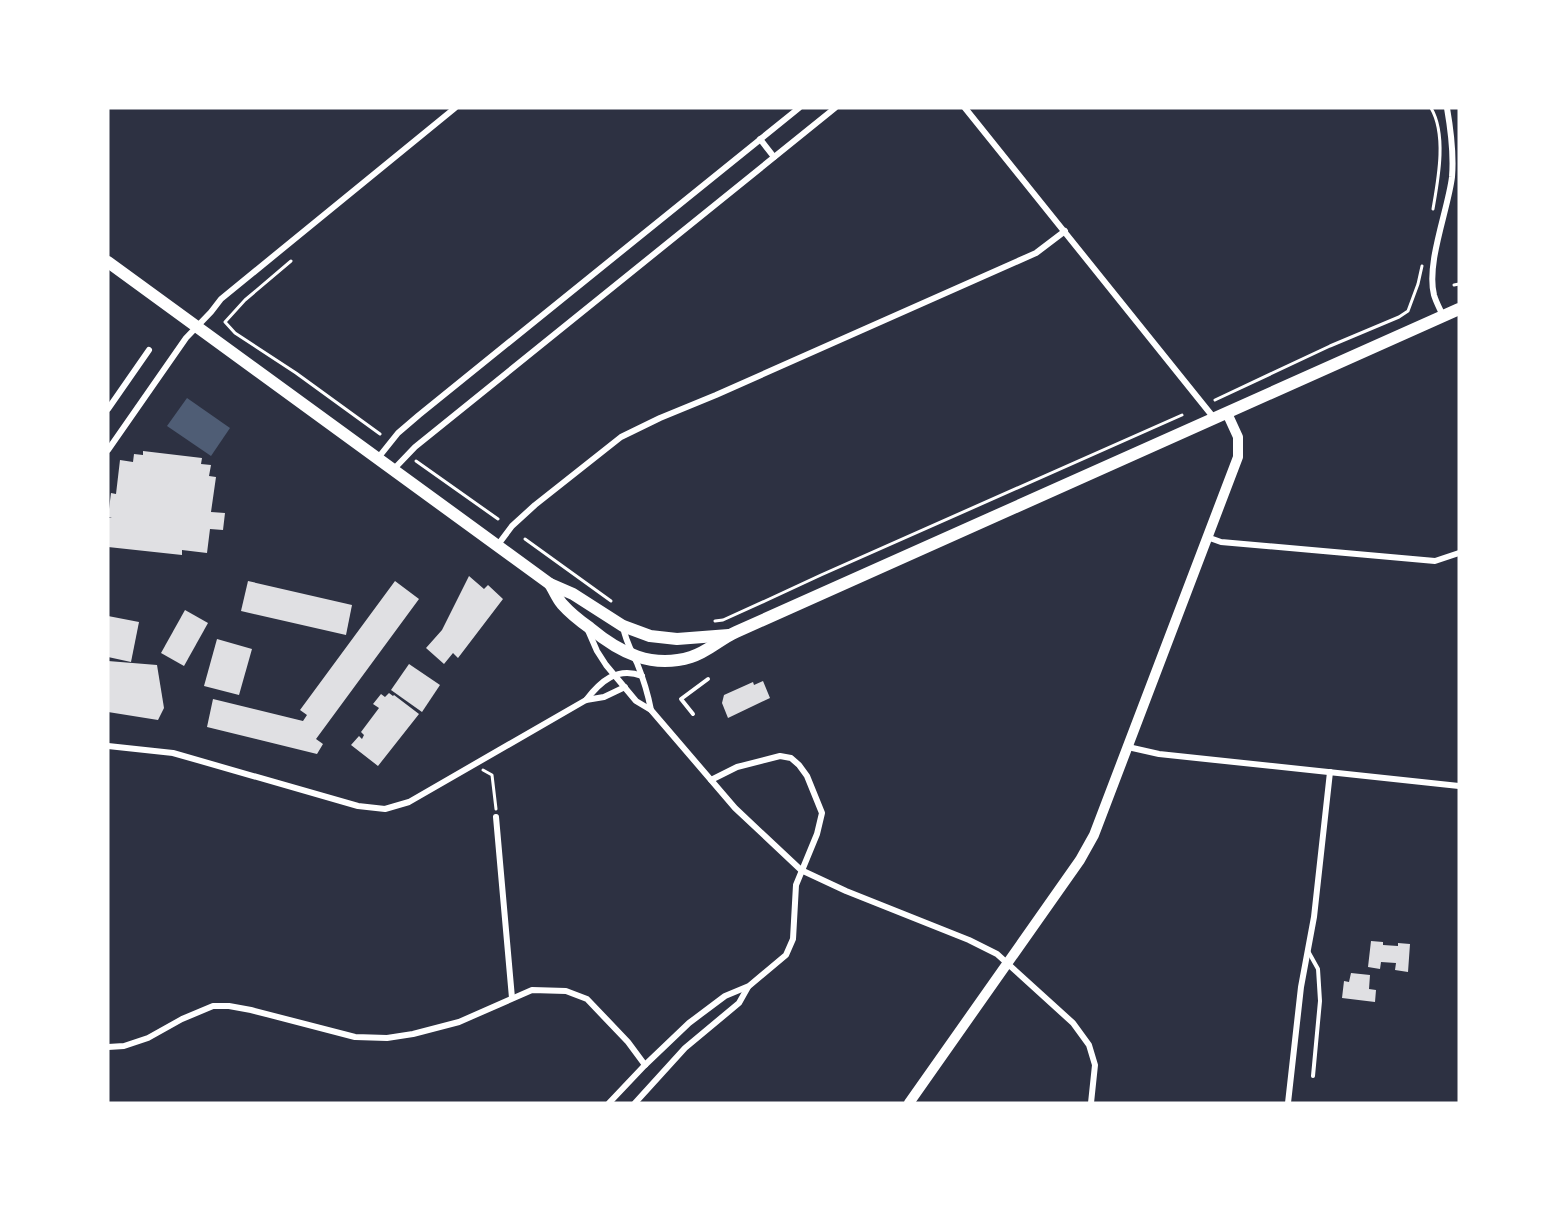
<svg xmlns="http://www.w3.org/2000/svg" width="1567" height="1211" viewBox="0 0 1567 1211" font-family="'PT Sans',sans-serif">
	<rect width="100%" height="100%" fill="#2d3142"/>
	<path fill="#4f5d75" d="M187,398l43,30 -19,28 -44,-30z"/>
	<g fill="#e0e0e3">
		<path d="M143,451l59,7 -1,6 10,1 -2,11 7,1 -5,35 14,1 -2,17 -13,-1 -3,24 -25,-3v5l-74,-8v-29l4,-1h-4l3,-24 5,1 4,-34 13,2 1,-8 9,1z"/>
		<path d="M469,576l15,13 4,-4 15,14 -45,59 -5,-5 -9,11 -18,-16 16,-18z"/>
		<path d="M248,581l104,24 -6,30 -105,-24z"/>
		<path d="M395,581l24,18 -103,140 7,5 -6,10 -110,-27 6,-28 90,22 4,-6 -7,-5z"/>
		<path d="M185,610l23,13 -24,43 -23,-13z"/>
		<path d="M108,616l31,6 -8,40 -23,-5z"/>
		<path d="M217,639l35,10 -13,46 -35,-9z"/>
		<path d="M108,661l49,4 7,43 -6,12 -50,-8z"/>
		<path d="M409,664l31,21 -18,27 -31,-22z"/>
		<path d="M763,681l7,17 -42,20 -6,-15 2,-8 29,-13 1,3z"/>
		<path d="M389,693l4,3 1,-1 25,19 -41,52 -27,-21 8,-9 3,3 2,-4 -3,-3 18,-24 -6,-4 8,-10 4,3z"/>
		<path d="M1371,941l12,1v3l15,1v-3l12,1 -2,28 -13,-2 1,-7 -15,-1 -1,7 -12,-2z"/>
		<path d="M1351,973l19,2 -1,14 7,1 -1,12 -33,-4 2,-17 5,1z"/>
	</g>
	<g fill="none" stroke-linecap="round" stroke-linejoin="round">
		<g stroke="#fff" stroke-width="3">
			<path d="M1431,108c16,27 7,72 2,101"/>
			<path d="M291,261l-46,39 -20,22 10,11 61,40 84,61"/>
			<path d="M1454,285l5,-1"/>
			<path d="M1215,400l115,-54 69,-29 9,-6 10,-27 4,-18"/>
			<path d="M416,461l82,58"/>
			<path d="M525,539l86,62"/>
			<path d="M715,621l8,-1 42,-19 56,-26 361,-160"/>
			<path d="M483,770l9,5 4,34"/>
		</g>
		<g stroke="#fff" stroke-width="4">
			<path d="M693,714l-12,-15 27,-20"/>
			<path d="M1308,951l10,18 2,32 -7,75"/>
		</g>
		<g stroke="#fff" stroke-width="6">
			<path d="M965,108l249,310"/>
			<path d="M760,139l14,18"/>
			<path d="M1443,316c-3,-7 -7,-14 -9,-21 -8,-32 14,-85 18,-118 2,-24 -1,-46 -5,-69"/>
			<path d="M108,409l41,-59"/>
			<path d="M108,450l78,-112 25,-26 10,-13 234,-191"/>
			<path d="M378,458l20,-25 21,-18 380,-307"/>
			<path d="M393,470l22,-23 420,-339"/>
			<path d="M1207,537l14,5 214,19 24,-8"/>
			<path d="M497,546l15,-20 23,-21 86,-68 39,-19 56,-23 320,-142 29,-22"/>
			<path d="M623,626c2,14 8,24 14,37 6,15 11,31 14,47"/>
			<path d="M587,628l10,23 9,14 30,36 15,9 84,98 66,62 45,21 123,49 28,14 76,69 16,22 6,20 -4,38"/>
			<path d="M586,700c14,-18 31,-34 56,-24"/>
			<path d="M108,746l65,7 185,53 27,3 24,-7 177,-102 18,-3 21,-10"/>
			<path d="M1128,747l31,7 300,32"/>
			<path d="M496,817l16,181"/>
			<path d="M108,1047l16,-1 24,-8 34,-19 31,-13h16l22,4 104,27 32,1 26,-4 46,-12 73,-32 34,1 21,8 41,43 17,23"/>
			<path d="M609,1103l36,-38 44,-42 36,-27 24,-10 37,-31 7,-16 3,-54 21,-51 5,-21 -15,-37 -8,-11 -8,-7 -11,-2 -43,11 -26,13"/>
			<path d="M635,1103l50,-55 54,-45 9,-16"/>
			<path d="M1288,1103l13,-116 13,-70 16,-145"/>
		</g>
		<path stroke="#fff" stroke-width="10" d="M909,1103l171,-243 14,-25 144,-378v-20l-11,-24"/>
		<g stroke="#fff" stroke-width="12">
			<path d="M108,262l442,322 23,10 50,32 27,10 27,3 52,-4"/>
			<path d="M550,584c4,6 7,14 12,20 8,9 18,17 28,24 30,25 62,41 101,29 17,-5 29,-18 45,-25l723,-323"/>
		</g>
	</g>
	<rect width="1567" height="1211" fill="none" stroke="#ffffff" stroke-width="219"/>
</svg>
